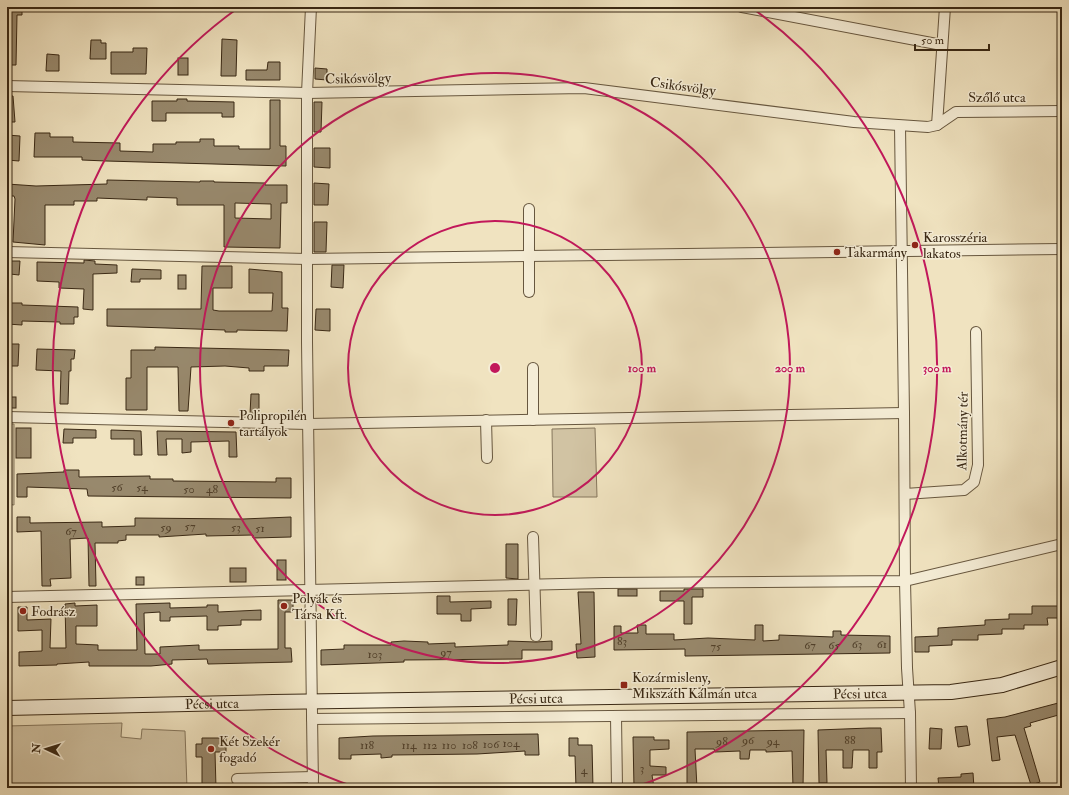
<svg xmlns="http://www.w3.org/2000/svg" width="1069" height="795" viewBox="0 0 1069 795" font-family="'IM FELL Double Pica',serif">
	<rect width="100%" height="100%" fill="#f0e3c0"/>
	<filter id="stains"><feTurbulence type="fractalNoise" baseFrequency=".005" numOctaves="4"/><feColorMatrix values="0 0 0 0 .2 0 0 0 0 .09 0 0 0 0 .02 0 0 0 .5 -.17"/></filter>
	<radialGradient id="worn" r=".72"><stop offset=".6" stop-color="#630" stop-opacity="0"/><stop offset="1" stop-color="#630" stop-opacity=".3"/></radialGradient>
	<g fill="#d1c3a3" stroke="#85765c">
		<path d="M7,424h7v81l-7,-1z"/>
		<path d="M595,428l2,69h-44l-1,-68z"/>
		<path d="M122,723l-1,14 20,2 1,-10 43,2 2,57h-180v-62z"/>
	</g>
	<g fill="#98896d" stroke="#392814" fill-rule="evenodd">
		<path d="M7,7h15v8h-5l-1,50h-9z"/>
		<path d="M222,39l15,1 -1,36h-15z"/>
		<path d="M91,40h10v3h5v16h-16z"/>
		<path d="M133,48h14l-1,26h-35v-22h22z"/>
		<path d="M47,54l12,1v16h-13z"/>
		<rect x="178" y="58" width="10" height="17"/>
		<path d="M268,62h12v18h-34v-10h21z"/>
		<path d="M315,68l12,1v11l-12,-1z"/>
		<path d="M7,96h6l2,26h-8z"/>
		<path d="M177,99h10v2l47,1v15h-12v-4h-56v8h-14v-20h25z"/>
		<path d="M270,100h10v46h6v20l-180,-5 -24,-1v-3h-48l1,-24h15v4h23v5l47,1v8l33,1v-8h23v-2h24v-3h14v7h25v3h31z"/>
		<path d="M314,102h8l-1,30h-7z"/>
		<path d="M7,135l13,1 -1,25 -12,-1z"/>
		<path d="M314,148h16v20l-16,-1z"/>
		<path d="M107,180l93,2v-1h14v1l51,1v2h22v18h-6l-1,45 -56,-1v-42h-47v-7l-30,-1v3l-50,-2v3h-23v4h-29v40l-32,-3 2,-43 -1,-3h-7v-12l29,2 71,-2zM235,203l36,1v15l-36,-1z"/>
		<path d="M314,183l15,1 -1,21h-14z"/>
		<path d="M314,222h13l-1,30h-12z"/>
		<path d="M84,260l11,1v3l22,1v8l-24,1v36l-10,-1 1,-20 -25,-1v-6l-22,-1v-19l47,1z"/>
		<path d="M10,261h10l-1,14 -9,-1z"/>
		<path d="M332,265h12l-1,23 -12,-1z"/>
		<path d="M202,266h30v22h-19v22l6,1h53l1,-18h-24v-24l33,3v36h6l-1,23 -50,-1v2h-12v-2l-118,-4v-17h94z"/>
		<path d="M132,269l29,1v9h-21v3h-9z"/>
		<rect x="178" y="275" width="8" height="14"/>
		<path d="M8,303h14v2l56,2v10h-4v7h-14v-2l-38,-1v4l-15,-1z"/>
		<path d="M316,309h14v22l-15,-1z"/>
		<path d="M8,344h11l-1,22h-11z"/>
		<path d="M155,347l134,3 -1,16h-24v5h-15v-3l-24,-2 -34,1 -3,44h-9l-1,-44h-31v43h-21v-32h5v-28h24z"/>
		<path d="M37,349l38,1 -1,9h-3v12h-2l-1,33h-8l1,-33 -25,-1z"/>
		<path d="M251,394h8v20h-9z"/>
		<rect x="9" y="397" width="7" height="11"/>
		<rect x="16" y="428" width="15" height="30"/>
		<path d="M64,429l32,1v8h-23v5h-10z"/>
		<path d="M111,430l30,1 1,24h-8v-16h-23z"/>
		<path d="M157,431l79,1 1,25h-8v-16l-38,1v10l-9,1v-14h-16l1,16h-9z"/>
		<path d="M64,470h15v7l71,-1v3h23v2l103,1v-4h15v20l-203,-2 -1,-7 -60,-2v10h-10v-23l47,-2z"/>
		<path d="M17,517h13v6l72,-1v5l33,-1v-8l108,1 48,-2v20l-38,1v-3l-47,1v-2l-47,3v-2h-33v5l-8,1v2h-23l1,43h-7l-1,-48 -18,1 1,39 -21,1 1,7h-9l-1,-55 -24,1z"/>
		<path d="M506,544h12v35l-12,-1z"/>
		<rect x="277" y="560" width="9" height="20"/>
		<rect x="230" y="568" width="16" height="14"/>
		<rect x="136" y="577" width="8" height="8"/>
		<rect x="618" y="589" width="19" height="7"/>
		<path d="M684,589h19v8h-11v27h-8v-23h-24v-10h24z"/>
		<path d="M578,592h16l1,65 -18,1 -1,-14h5z"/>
		<path d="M437,596h13v6l41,-1v7l-20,1v12h-10v-7h-24z"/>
		<path d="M508,599h9l-1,26h-8z"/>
		<path d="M278,600h15v12h-8v36h6l1,14 -84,2 -1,-5 -35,1v4l-21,2h-62v-4l-32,2v1l-38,1v-14l23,-1v-21l-24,1v-24h9v13l24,-1 -1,29h16l-1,-44 10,-1v3l22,-1v21h-21v18l22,1v5h39l-1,-46 34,-1v5l37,-1v-2h11v7l43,-2v10h-20v5l-23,1v4h-11v-14l-37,1v4h-10v-9l-16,1 1,41h15v-7l39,-2v5l79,-1z"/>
		<path d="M1032,606h30v12h-15l1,7h-24v4h-22v5l-24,1v5h-26v5l-23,1v6h-14v-15l23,-1v-8l47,-3v-5l24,-1v-5h23z"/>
		<path d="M637,625h9v9h28v6l34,-2 47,2v-15h8v16l16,-1v-5l54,2v-6h8v4l49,1v17l-205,3v-7l-71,1v-24h7v7h17z"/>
		<path d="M404,641l24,1v2l27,-1v4l53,-2v-4l28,1 16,-1v9h-30v9l-118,1v2l-83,3v-15l23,-1v-4h47v-3z"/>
		<path d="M1062,702v12l-32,9 1,3 -7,2 16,54 -9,3 -16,-50 -18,2 3,23 -8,1 -5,-42 18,-2z"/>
		<path d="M967,726l3,19 -12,2 -3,-20z"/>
		<path d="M869,728h12l1,24h-5v16h-8v-18h-16l-1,18h-9v-18h-17l1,33h-8l-1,-53z"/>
		<path d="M930,728l12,1 -1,20h-12z"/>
		<path d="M804,730l-1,58h-10l-1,-37 -26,1v-2h-16l-1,9h-9v-8l-25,1 -1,-3h-19l2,39h-10v-56z"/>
		<path d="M538,734l1,21h-14v-4l-48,3 -85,1v2l-11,1v-4l-30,1v4h-12v-21l34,-2z"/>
		<path d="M633,737h21v3h15v9l-19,1v16l16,1v8h-14l2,13h-20z"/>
		<path d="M202,738h24v14h-11l1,36h-14v-31h-6v-13h6z"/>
		<path d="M569,738h9v7h14l1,43h-17l-1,-32h-6z"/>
		<path d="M973,773l1,15h-35l-1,-10 23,-1v-3z"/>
	</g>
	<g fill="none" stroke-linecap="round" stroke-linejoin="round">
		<defs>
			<g id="minor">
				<path d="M311,7l-4,86v249l6,446"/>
				<path d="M742,7l200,38"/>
				<path d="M7,86l300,7 277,-5 270,34 74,5 9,-2 19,-13 106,-1"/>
				<path d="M937,125l8,-118"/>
				<path d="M900,126l4,287 1,168 2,87 3,45 1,75"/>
				<path d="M529,209v83"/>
				<path d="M7,252l300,7 755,-10"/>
				<path d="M533,368v52"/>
				<path d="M7,417l301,7 596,-11"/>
				<path d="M486,420l1,38"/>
				<path d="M905,494l59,-4 10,-8 4,-17 -2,-133"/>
				<path d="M533,537l3,99"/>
				<path d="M7,597l597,-14 301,-2 157,-37"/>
				<path d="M616,716l1,72"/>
				<path d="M312,719l598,-6"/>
				<path d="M237,779l76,-2"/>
			</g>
			<g id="secondary">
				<path id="s1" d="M7,708l266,-6 678,-10 51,-7 60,-18"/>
			</g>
		</defs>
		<use href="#minor" stroke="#67573f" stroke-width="12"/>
		<use href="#secondary" stroke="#392814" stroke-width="16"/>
		<use href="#minor" stroke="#f5edd6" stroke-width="10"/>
		<use href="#secondary" stroke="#f5edd6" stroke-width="14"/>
	</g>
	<g fill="none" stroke="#c2185b" stroke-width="2">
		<circle cx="495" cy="368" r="147"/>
		<circle cx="495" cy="368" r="295"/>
		<path d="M355 787A442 442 0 0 1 238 8M752 8A442 442 0 0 1 635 787"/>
	</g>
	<g fill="#8f2418" stroke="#f5edd6" stroke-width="1.5">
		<circle cx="915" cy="245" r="4"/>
		<circle cx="837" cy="252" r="4"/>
		<circle cx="231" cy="423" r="4"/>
		<circle cx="284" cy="606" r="4"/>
		<circle cx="23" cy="611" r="4"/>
		<rect x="620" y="681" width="8" height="8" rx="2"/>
		<circle cx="211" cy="749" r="4"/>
	</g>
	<g text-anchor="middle" stroke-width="3" stroke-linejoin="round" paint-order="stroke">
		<g font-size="12" fill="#51402a">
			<text x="117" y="491">56</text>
			<text x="142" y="491">54</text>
			<text x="189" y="493">50</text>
			<text x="212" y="493">48</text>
			<text x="190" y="530">57</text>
			<text x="166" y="531">59</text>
			<text x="236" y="531">53</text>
			<text x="260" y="532">51</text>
			<text x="71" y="535">67</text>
			<text x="622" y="645">83</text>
			<text x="857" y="648">63</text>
			<text x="882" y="648">61</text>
			<text x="810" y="649">67</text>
			<text x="834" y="649">65</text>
			<text x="716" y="650">75</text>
			<text x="446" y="656">97</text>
			<text x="375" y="658">103</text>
			<text x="748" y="744">96</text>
			<text x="850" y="744">88</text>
			<text x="722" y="745">98</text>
			<text x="773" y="745">94</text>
			<text x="511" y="747">104</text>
			<text x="491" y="748">106</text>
			<text x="367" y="749">118</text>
			<text x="409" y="749">114</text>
			<text x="430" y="749">112</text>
			<text x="449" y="749">110</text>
			<text x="470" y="749">108</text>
			<text x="642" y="772">3</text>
			<text x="584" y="774">4</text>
		</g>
		<g font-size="14" fill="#392814" stroke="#f5edd6">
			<text transform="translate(358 78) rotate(-1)" y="5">Csikósvölgy</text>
			<text transform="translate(683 86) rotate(8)" y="5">Csikósvölgy</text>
			<text x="997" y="102">Szőlő utca</text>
			<text transform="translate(962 431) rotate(-89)" y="5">Alkotmány tér</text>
			<text dy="5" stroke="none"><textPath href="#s1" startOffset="853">Pécsi utca</textPath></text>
			<text dy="5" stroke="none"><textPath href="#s1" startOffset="529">Pécsi utca</textPath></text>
			<text dy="5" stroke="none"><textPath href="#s1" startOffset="205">Pécsi utca</textPath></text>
		</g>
		<g font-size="14" fill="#392814" stroke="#f5edd6" text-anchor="start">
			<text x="923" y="242">Karosszéria<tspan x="923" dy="16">lakatos</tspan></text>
			<text x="845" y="257">Takarmány</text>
			<text x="239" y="420">Polipropilén<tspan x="239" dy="16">tartályok</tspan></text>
			<text x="292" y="603">Polyák és<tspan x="292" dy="16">Társa Kft.</tspan></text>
			<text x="31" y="616">Fodrász</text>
			<text x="632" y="682">Kozármisleny,<tspan x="632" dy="16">Mikszáth Kálmán utca</tspan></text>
			<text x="219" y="746">Két Szekér<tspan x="219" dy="16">fogadó</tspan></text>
		</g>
	</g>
	<circle cx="495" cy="368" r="6" fill="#c2185b" stroke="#f5edd6" stroke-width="2"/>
	<g font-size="12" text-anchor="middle" font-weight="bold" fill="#c2185b" stroke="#f5edd6" stroke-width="3" stroke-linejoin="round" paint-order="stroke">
		<text x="642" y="372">100 m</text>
		<text x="790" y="372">200 m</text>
		<text x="937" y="372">300 m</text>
	</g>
	<rect width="1069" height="795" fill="none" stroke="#f0e3c0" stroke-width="24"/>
	<rect x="8" y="8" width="1053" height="779" fill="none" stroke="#392814" stroke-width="2"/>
	<rect x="12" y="12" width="1045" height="771" fill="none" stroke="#392814"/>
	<g transform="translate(46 749) rotate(274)" stroke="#f5edd6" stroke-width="3" paint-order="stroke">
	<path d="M0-3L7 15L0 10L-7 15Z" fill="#392814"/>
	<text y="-6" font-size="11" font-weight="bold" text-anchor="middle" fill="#392814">N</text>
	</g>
	<path d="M915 44v6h74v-6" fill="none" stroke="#392814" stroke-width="2"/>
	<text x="921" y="44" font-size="12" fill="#392814" stroke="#f5edd6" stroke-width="3" paint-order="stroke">50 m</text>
	<rect width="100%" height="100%" filter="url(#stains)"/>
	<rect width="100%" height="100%" fill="url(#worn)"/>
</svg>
